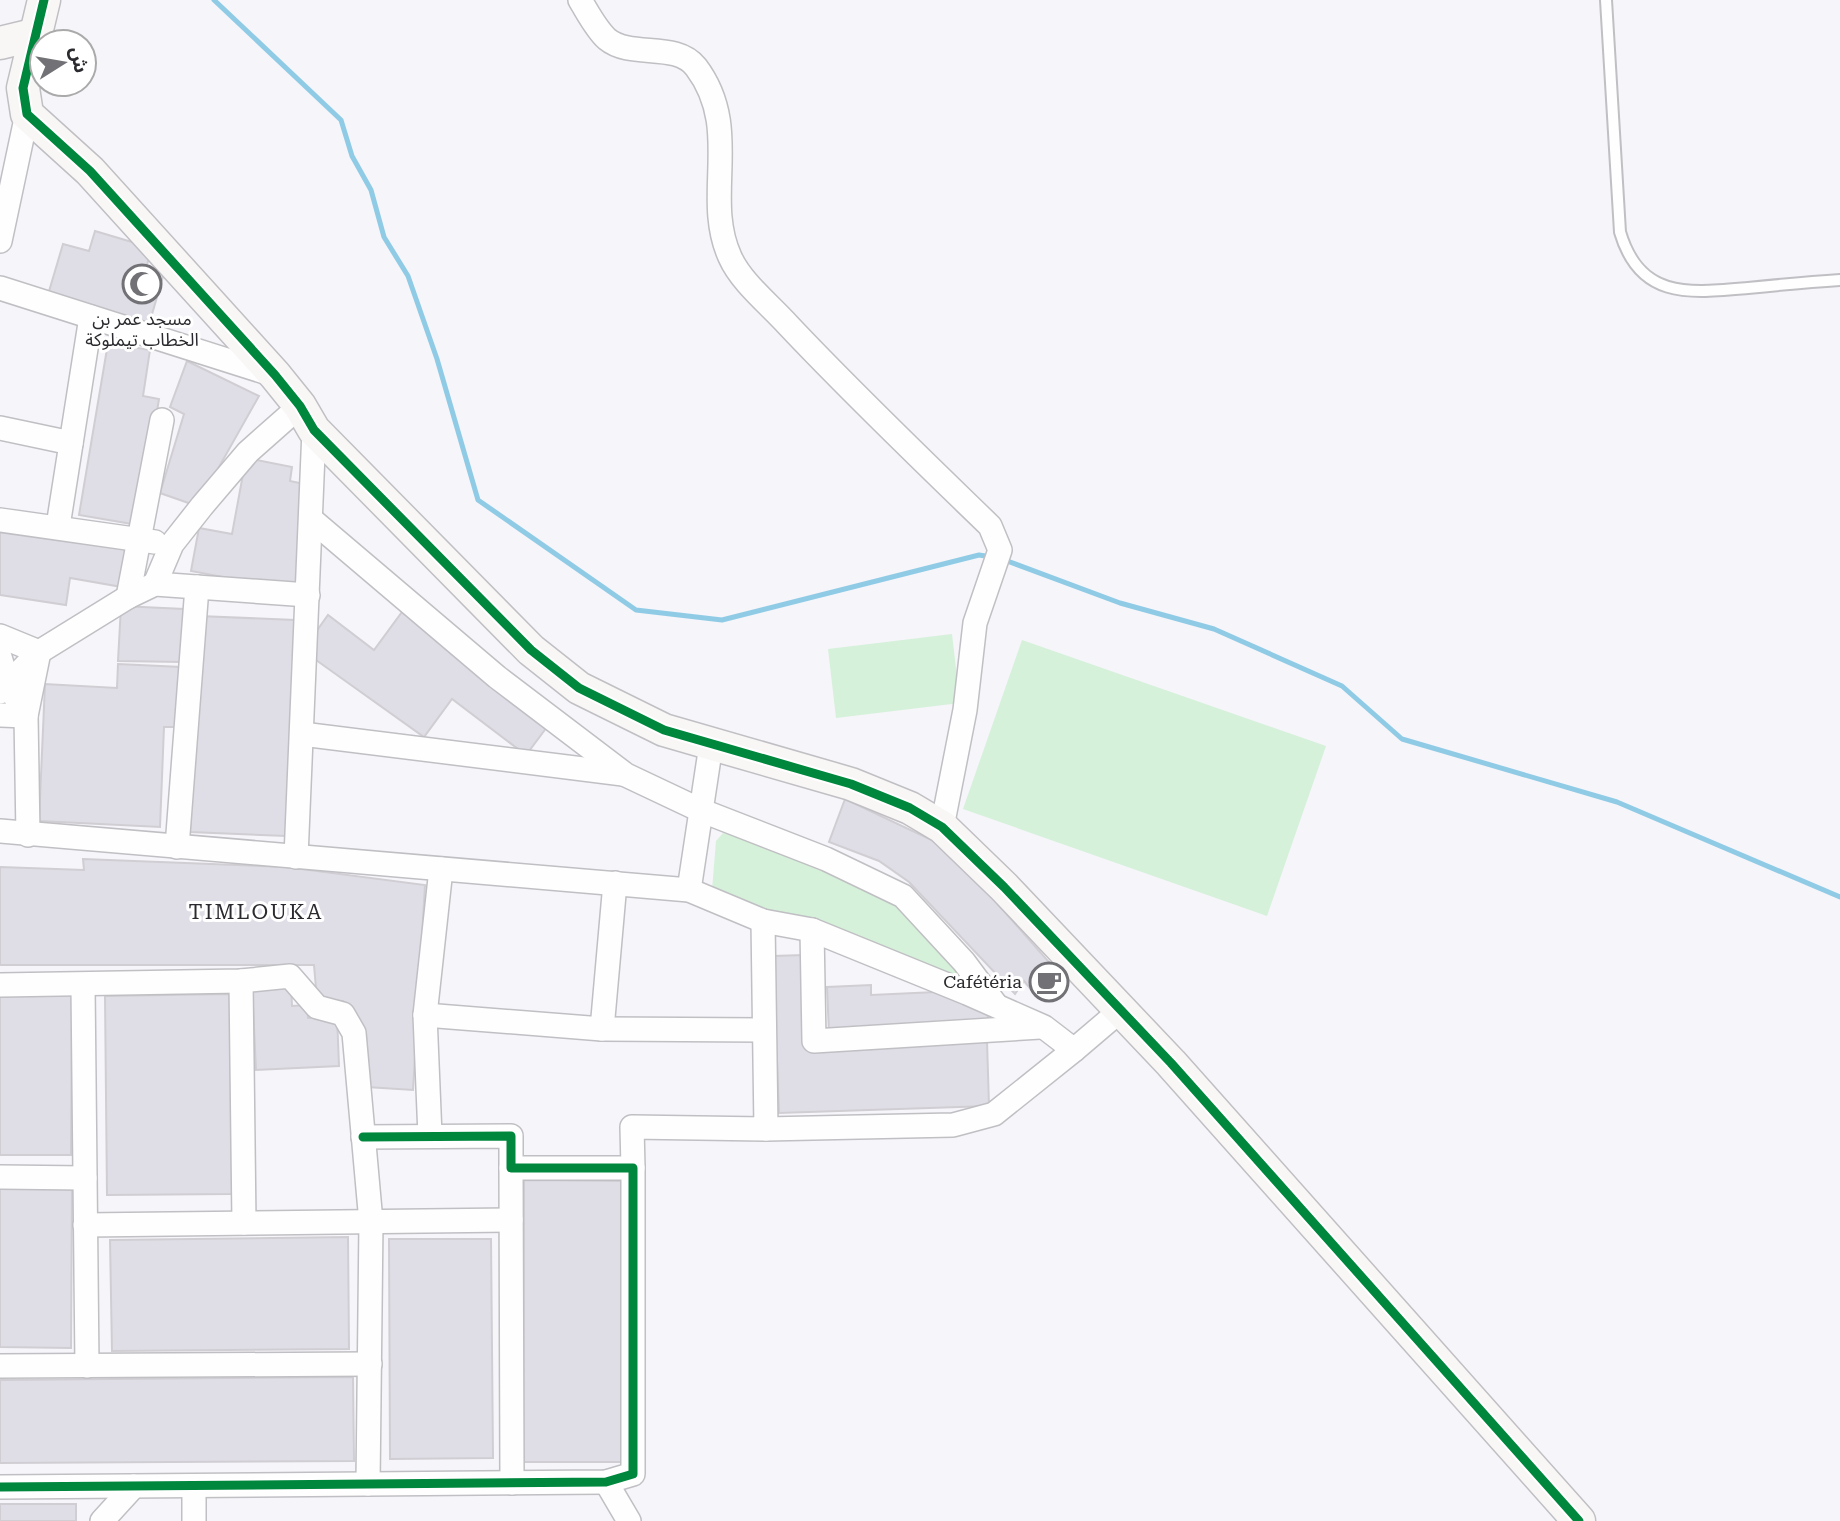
<svg xmlns="http://www.w3.org/2000/svg" width="1840" height="1521" viewBox="0 0 1840 1521" font-family="'Roboto Serif','Noto Sans Arabic',serif">
	<rect width="100%" height="100%" fill="#f6f5fa"/>
	<g fill="#d5f1da">
		<path d="M952,634l8,69 -124,15 -8,-69z"/>
		<path d="M1022,640l304,106 -59,170 -304,-107z"/>
		<path d="M723,833l60,17 115,47 68,76 -4,7 -243,-84 -7,-6 4,-49z"/>
	</g>
	<g fill="none" stroke-linecap="round" stroke-linejoin="round">
		<g stroke="#90cbe6" stroke-width="5">
			<path d="M214,0l127,120 11,36 19,34 13,47 24,39 29,83 41,141 158,110 86,10 257,-65 13,2"/>
			<path d="M1002,559l118,44 94,26 128,57 60,53 215,63 223,95"/>
		</g>
	</g>
	<g fill="#dfdee7" stroke="#d0ced2" stroke-width="2">
		<path d="M95,231l57,17 -6,20 18,5 -16,55 -101,-30 16,-54 26,7z"/>
		<path d="M108,343l42,7 -7,46 16,3 -21,126 -59,-10z"/>
		<path d="M187,361l72,35 -62,110 -37,-13 24,-79 -14,-7z"/>
		<path d="M246,458l46,9 -2,14 19,4 -11,106 -107,-20 8,-43 33,6z"/>
		<path d="M0,527l129,20 -7,40 -52,-9 -4,27 -66,-10z"/>
		<path d="M121,606l63,3 -3,53 -63,-1z"/>
		<path d="M402,612l148,111 -24,32 -74,-56 -28,38 -108,-77 -3,-24 15,-21 46,35z"/>
		<path d="M199,616l96,4 -9,216 -96,-4z"/>
		<path d="M118,664l63,3 -2,60h-15l-4,100 -121,-6 6,-137 72,4z"/>
		<path d="M845,799l93,44 36,34 89,101 -26,19 -13,-16 -9,13 -106,-112 -30,-21 -50,-19z"/>
		<path d="M83,859l203,8 139,18 -12,205 -46,-3 -1,-55 -23,-31 -26,-1 -3,-35h-314v-98l84,3z"/>
		<path d="M804,955l3,92 180,-6 2,65 -210,7 -6,-157z"/>
		<path d="M291,983l1,23 15,-1 1,13 29,-2 2,50 -83,4 -4,-85z"/>
		<path d="M871,985v10l87,-4 28,13 3,22 -160,7 -2,-46z"/>
		<path d="M0,993l72,1 -1,161h-71z"/>
		<path d="M230,994l2,200 -125,1 -2,-199z"/>
		<path d="M524,1180l104,1 -1,281h-104z"/>
		<path d="M0,1187h72l-1,161 -71,-1z"/>
		<path d="M348,1237l1,112 -237,2 -2,-111z"/>
		<path d="M389,1239h102l2,219 -103,1z"/>
		<path d="M353,1377l1,84 -354,2v-83z"/>
		<rect x="0" y="1504" width="76" height="17"/>
	</g>
	<g fill="none" stroke-linecap="round" stroke-linejoin="round">
		<defs>
			<path id="lane" d="M1606,0l14,232c20,68 70,61 128,56 30,-3 61,-6 92,-8"/>
			<g id="street">
				<path d="M580,0c8,13 16,29 27,39 24,20 69,2 89,28 47,62 6,129 34,190 11,25 39,47 58,68 65,69 134,135 202,201l10,24 -25,73 -10,87 -23,117"/>
				<path d="M0,241l27,-127"/>
				<path d="M0,288l274,87"/>
				<path d="M0,428l71,15"/>
				<path d="M0,520l155,22"/>
				<path d="M312,520l185,157 129,98 74,35 126,49 77,37 61,66 32,43"/>
				<path d="M58,526l33,-209"/>
				<path d="M155,584l17,-40 30,-38 46,-54 52,-46"/>
				<path d="M128,597l34,-177"/>
				<path d="M0,636l39,16 -13,64 -26,-1"/>
				<path d="M0,657l8,27 18,32 2,119"/>
				<path d="M0,692l39,-40 89,-55 27,-13 153,11"/>
				<path d="M302,734l321,40"/>
				<path d="M0,831l689,59 74,31 49,9 155,63 77,34 30,23 47,-40"/>
				<path d="M177,847l20,-260"/>
				<path d="M296,857l18,-427"/>
				<path d="M689,890l22,-145"/>
				<path d="M812,930l2,111 226,-14"/>
				<path d="M241,981l3,242"/>
				<path d="M0,985l241,-4 49,-5 27,31 26,7 11,19 17,189 -3,262"/>
				<path d="M83,985l4,381"/>
				<path d="M425,1015l177,14 13,-146"/>
				<path d="M602,1029l161,1"/>
				<path d="M766,1129l187,-4 41,-11 80,-64"/>
				<path d="M430,1136l-5,-121 16,-146"/>
				<path d="M511,1168l1,315"/>
				<path d="M633,1168l-1,-41 134,2 -3,-208"/>
				<path d="M0,1177l85,1"/>
				<path d="M85,1225l426,-5"/>
				<path d="M0,1366l370,-2"/>
				<path d="M606,1482l23,39"/>
				<path d="M0,1487l606,-5 27,-8v-306h-122v-32l-148,1"/>
				<path d="M102,1521l32,-35"/>
				<path d="M194,1521v-35"/>
			</g>
			<g id="secondary">
				<path d="M44,0l-21,88 4,26 63,57 185,204 25,31 14,24 217,220 48,38 85,42 187,54 59,24 32,19 62,60 167,176 408,458"/>
				<path d="M0,43l33,-8"/>
			</g>
		</defs>
		<use href="#lane" stroke="#c0bfc3" stroke-width="14"/>
		<use href="#street" stroke="#c0bfc3" stroke-width="26"/>
		<use href="#secondary" stroke="#c0bfc3" stroke-width="35"/>
		<use href="#lane" stroke="#fefefe" stroke-width="10"/>
		<use href="#street" stroke="#fefefe" stroke-width="23"/>
		<use href="#secondary" stroke="#f9f7f6" stroke-width="32"/>
		<defs>
			<g id="cycleway">
				<path d="M44,0l-21,88 4,26 63,57 185,204 25,31 14,24 217,220 48,38 85,42 187,54 59,24 32,19 62,60 167,176 408,458"/>
				<path d="M0,1487l606,-5 27,-8v-306h-122v-32l-148,1"/>
			</g>
		</defs>
		<use href="#cycleway" stroke="#fff" stroke-width="13"/>
		<use href="#cycleway" stroke="#00873e" stroke-width="9"/>
	</g>
	<defs>
		<symbol id="mosque-ring" viewBox="-11 -11 22 22"><circle r="9.5" fill="#fff" stroke="#727175" stroke-width="1.5"/><path d="M3.5-4.9A6 6 0 1 0 3.5 4.9A5 5 0 1 1 3.5-4.9Z" fill="#727175"/></symbol>
		<symbol id="cafe-ring" viewBox="-11 -11 22 22"><circle r="9.5" fill="#fff" stroke="#727175" stroke-width="1.5"/><path d="M-5.5-4.5H6V0H3Q3 3.5 0 3.5H-2.5Q-5.5 3.5-5.5 0ZM3-3.2v2h1.7v-2ZM-6 4.5H4V6H-6Z" fill="#727175"/></symbol>
	</defs>
	<g fill-rule="evenodd">
		<use href="#mosque-ring" x="120" y="262" width="44" height="44"/>
		<use href="#cafe-ring" x="1027" y="960" width="44" height="44"/>
	</g>
	<g text-anchor="middle" stroke-width="6" stroke-linejoin="round" paint-order="stroke">
		<g font-size="18" fill="#2b2a2e" stroke="#fff">
			<text x="142" y="325">مسجد عمر بن<tspan x="142" dy="21">الخطاب تيملوكة</tspan></text>
			<text x="1022" y="988" text-anchor="end">Cafétéria</text>
		</g>
		<g font-size="21" letter-spacing="2" fill="#2b2a2e" stroke="#fff">
			<text x="256" y="919">TIMLOUKA</text>
		</g>
	</g>
	<g transform="translate(63 63) rotate(79)"><circle r="33" fill="#ffffff" stroke="#aaaaab" stroke-width="2"/>
	<path d="M0-5L12 26L0 18L-12 26Z" fill="#727175"/>
	<text y="-10" font-size="19" font-weight="bold" text-anchor="middle" fill="#2b2a2e">ش</text>
	</g>
</svg>
